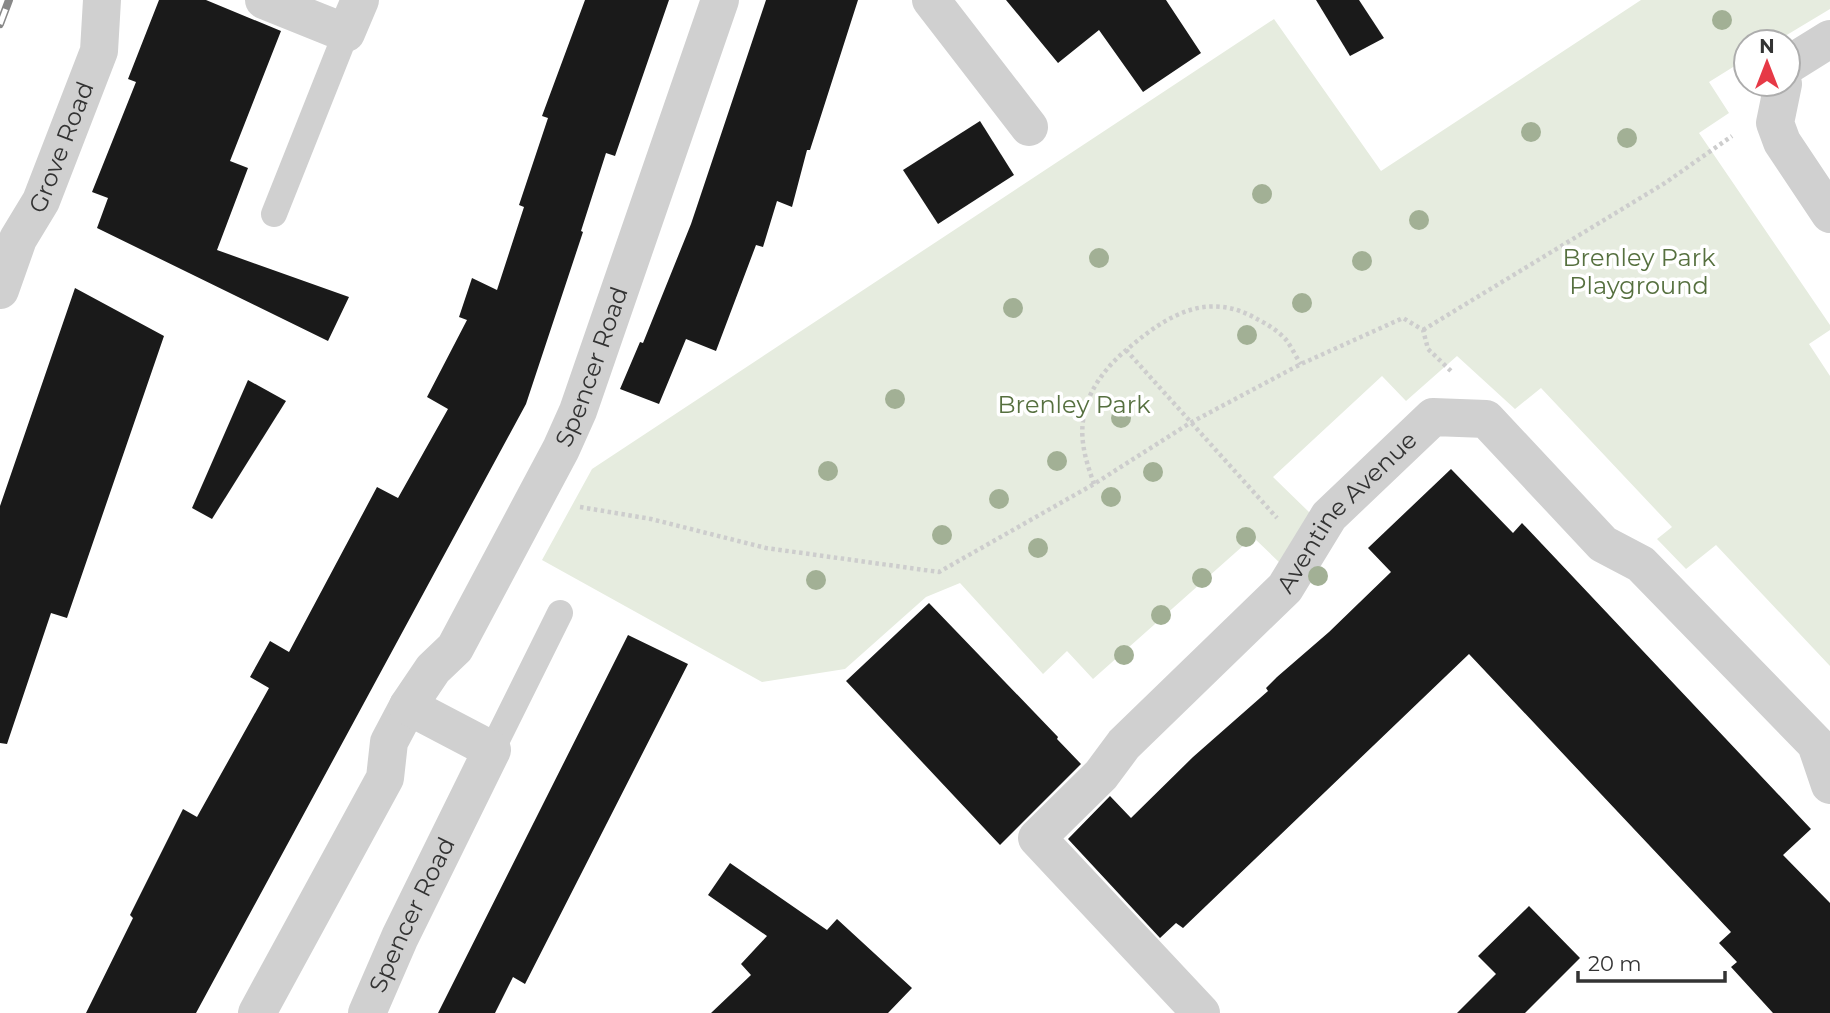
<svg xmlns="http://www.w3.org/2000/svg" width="1830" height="1013" viewBox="0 0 1830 1013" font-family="Montserrat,sans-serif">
	<rect width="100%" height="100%" fill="#fff"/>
	<path fill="#e6ecdf" d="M1641,0h189v9l-55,33h-29v17l-37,23 20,31 -30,20 131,192v5l-21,14 21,32v290l-114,-121 -30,24 -29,-30 15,-12 -131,-139 -26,21 -58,-53 -51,45 -24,-25 -109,101 37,36 -29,51 -28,-27 -160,142 -26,-28 -24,23 -83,-91 -34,14 -81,72 -83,13 -220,-122 50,-91 682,-450 107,152z"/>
	<g fill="#1a1a1a">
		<path d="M159,0h47l75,31 -51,130 18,7 -31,82 132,47 -21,44 -231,-113 11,-30 -16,-6 44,-110 -8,-3z"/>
		<path d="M585,0h84l-54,156 -9,-3 -25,78 2,1 -57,172 -330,609h-110l47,-95 -3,-3 53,-106 14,8 72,-129 -19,-11 20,-36 19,11 88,-165 21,11 50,-89 -21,-12 40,-77 -8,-3 13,-39 25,12 27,-83 -5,-2 29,-87 -6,-2z"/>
		<path d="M766,0h92l-48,150h-3l-15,57 -15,-6 -14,46 -7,-2 -40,106 -30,-12 -27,65 -39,-15 20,-47 3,1 48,-119z"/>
		<path d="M1006,0h160l35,53 -58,39 -44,-62 -41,33z"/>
		<path d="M1316,0h43l25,38 -34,18z"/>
		<path d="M980,121l34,54 -76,49 -35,-54z"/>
		<path d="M75,288l89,48 -97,282 -16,-5 -44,131 -7,-1v-237z"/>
		<path d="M248,380l38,21 -74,118 -20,-11z"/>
		<path d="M1451,469l62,64 9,-10 289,306 -28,26 47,48v110h-57l-42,-46 6,-5 -18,-19 12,-11 -262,-278 -286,274 -7,-5 -16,15 -92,-99 42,-43 21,22 62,-61 75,-66 -2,-3 11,-11 52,-45 62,-60 -23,-24z"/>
		<path d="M929,603l129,134 -1,2 24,25 -81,81 -154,-164z"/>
		<path d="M628,635l60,29 -163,320 -12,-7 -18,36h-57z"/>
		<path d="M730,863l97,67 10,-11 75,69 -24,25h-177l40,-38 -10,-11 26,-28 -59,-41z"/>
		<path d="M1529,906l51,52 -55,55h-68l39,-39 -18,-18z"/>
	</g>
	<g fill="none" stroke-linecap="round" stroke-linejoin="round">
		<g stroke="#cdcdcd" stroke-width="4.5" stroke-dasharray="3.5 3.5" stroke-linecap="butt">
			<path d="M1423,330l242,-147 67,-47"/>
			<path d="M1126,350l151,168"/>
			<path d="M1094,484c-7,-20 -14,-41 -11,-63 3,-30 25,-57 48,-75 38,-32 78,-55 126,-27 10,5 23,13 30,22 5,7 9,16 14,23"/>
			<path d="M580,507l71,12 115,29 173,24 155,-88 96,-61 111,-59 102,-46 20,12 5,19 24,23"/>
		</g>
		<g stroke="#d0d0d0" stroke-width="26">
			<path d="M274,214l72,-181"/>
			<path d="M492,750l68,-137"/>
		</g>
		<g stroke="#d0d0d0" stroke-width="38">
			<path d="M264,0l82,33 14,-33"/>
			<path d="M931,0l98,127"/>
			<path d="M1788,65l42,-26"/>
			<path d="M1783,84l-8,39 7,19 48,72"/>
			<path id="s1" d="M0,290l18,-51 23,-38 58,-150 3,-51"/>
			<path id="s2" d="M257,1013l128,-235 4,-36 19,-36 25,-37 22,-21 106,-199 17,-38 142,-411"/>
			<path id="s3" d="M367,1013l33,-76 92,-187 -84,-44"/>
			<path id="s4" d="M1201,1013l-164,-175 64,-63 23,-31 161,-156 44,-72 104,-99 53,2 117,125 38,20 175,180 14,41"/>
		</g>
		<defs>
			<path id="rail" d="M0,24l9,-24"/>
		</defs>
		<use href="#rail" stroke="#888" stroke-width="8"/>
		<use href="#rail" stroke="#fff" stroke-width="5" stroke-dasharray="16" stroke-linecap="butt"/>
	</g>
	<g fill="#a2b095">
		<circle cx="1722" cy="20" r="10"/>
		<circle cx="1531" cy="132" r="10"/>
		<circle cx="1627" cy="138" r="10"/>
		<circle cx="1262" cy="194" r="10"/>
		<circle cx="1419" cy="220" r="10"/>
		<circle cx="1099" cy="258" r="10"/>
		<circle cx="1362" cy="261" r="10"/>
		<circle cx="1302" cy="303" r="10"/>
		<circle cx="1013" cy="308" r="10"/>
		<circle cx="1247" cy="335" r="10"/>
		<circle cx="895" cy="399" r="10"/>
		<circle cx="1121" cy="418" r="10"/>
		<circle cx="1057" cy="461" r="10"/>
		<circle cx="828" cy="471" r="10"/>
		<circle cx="1153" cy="472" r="10"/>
		<circle cx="1111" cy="497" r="10"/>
		<circle cx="999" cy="499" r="10"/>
		<circle cx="942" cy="535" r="10"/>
		<circle cx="1246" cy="537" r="10"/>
		<circle cx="1038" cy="548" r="10"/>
		<circle cx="1318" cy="576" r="10"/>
		<circle cx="1202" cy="578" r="10"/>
		<circle cx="816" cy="580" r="10"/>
		<circle cx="1161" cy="615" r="10"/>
		<circle cx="1124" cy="655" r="10"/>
	</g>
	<g text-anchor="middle" stroke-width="7" stroke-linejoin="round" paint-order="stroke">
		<g font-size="24" fill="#333" stroke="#fff">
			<text dy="8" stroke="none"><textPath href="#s1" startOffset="156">Grove Road</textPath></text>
			<text dy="8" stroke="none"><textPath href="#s2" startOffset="733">Spencer Road</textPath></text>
			<text dy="8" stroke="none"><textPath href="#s4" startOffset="691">Aventine Avenue</textPath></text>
			<text dy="8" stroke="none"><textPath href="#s3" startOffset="108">Spencer Road</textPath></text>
		</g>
		<g font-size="24" fill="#56703f" stroke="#fff">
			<text x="1639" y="266">Brenley Park<tspan x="1639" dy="28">Playground</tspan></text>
			<text x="1074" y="413">Brenley Park</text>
		</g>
	</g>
	<g transform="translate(1767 63)"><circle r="33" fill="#ffffff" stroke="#adadad" stroke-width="2"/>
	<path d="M0-5L12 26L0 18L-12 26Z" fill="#e63946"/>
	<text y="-10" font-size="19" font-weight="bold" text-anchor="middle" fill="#333333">N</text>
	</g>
	<path d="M1578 971v10h147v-10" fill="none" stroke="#333333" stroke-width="3.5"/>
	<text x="1588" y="971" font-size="21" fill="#333333" stroke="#ffffff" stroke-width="5" paint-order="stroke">20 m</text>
</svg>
